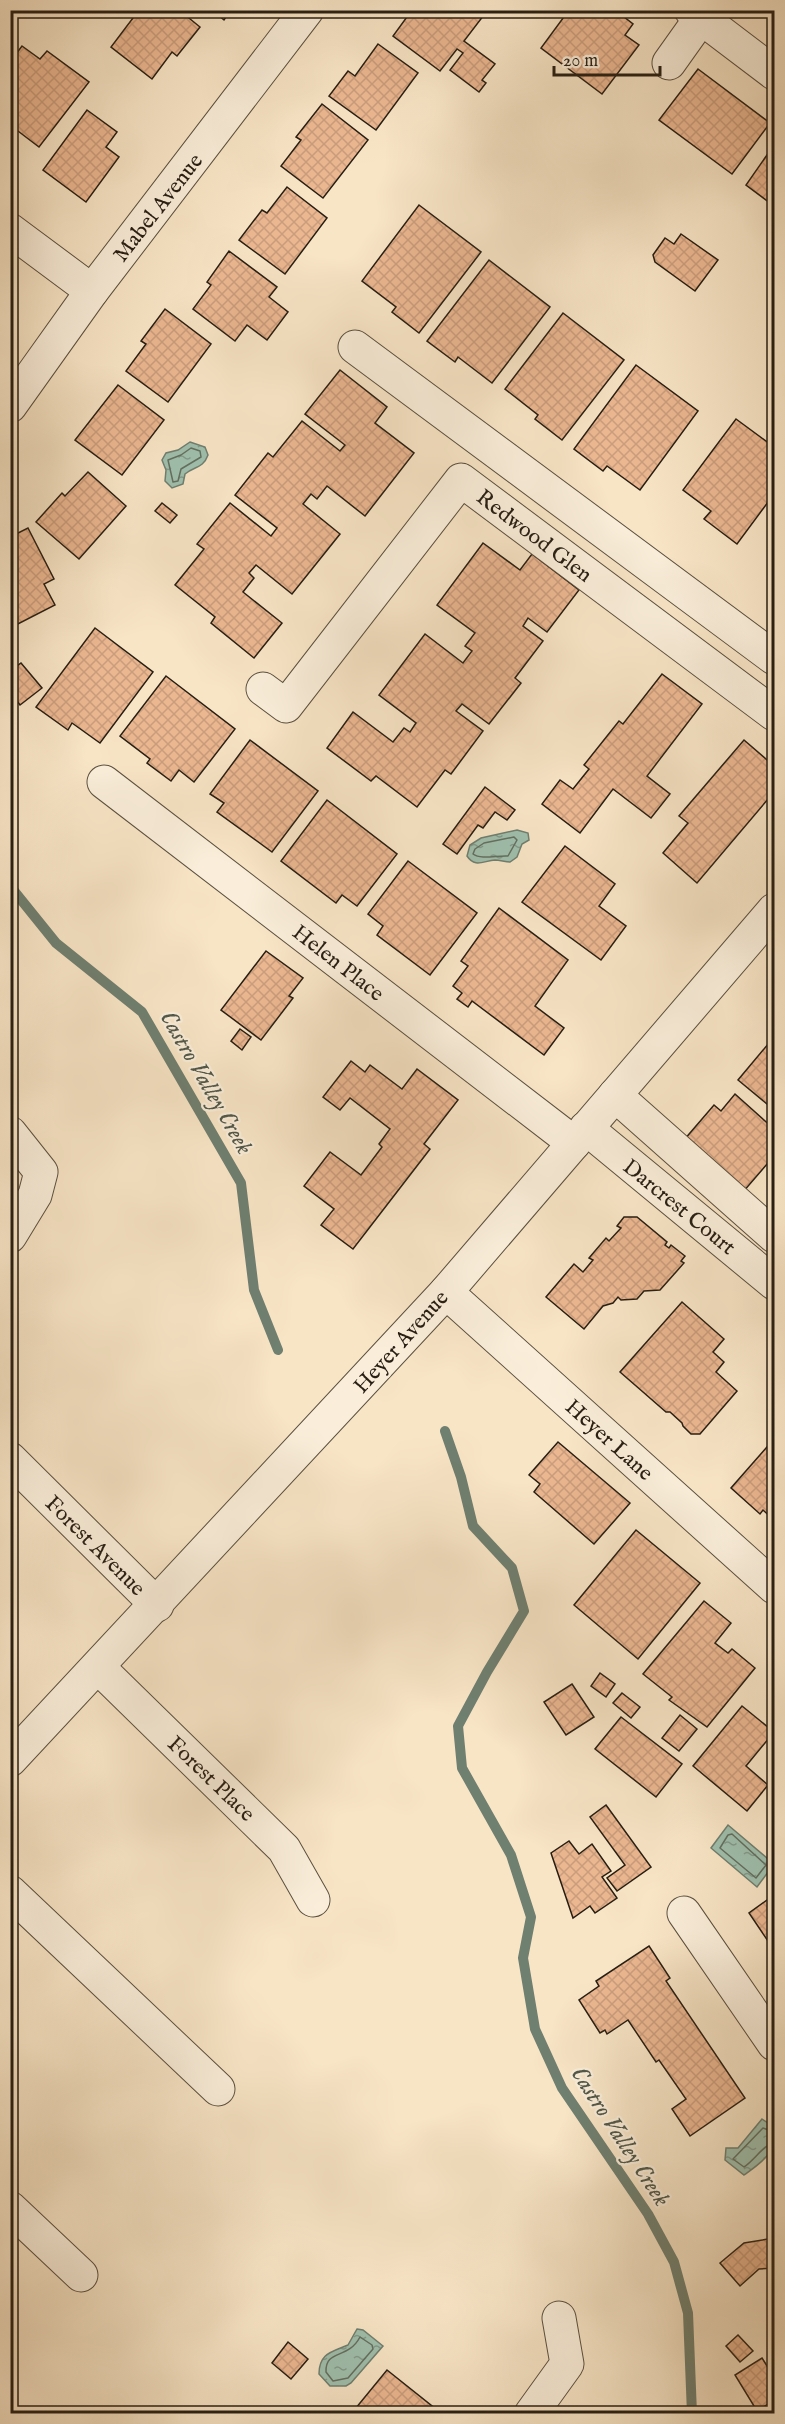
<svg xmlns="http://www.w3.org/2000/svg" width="785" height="2424" viewBox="0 0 785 2424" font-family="'IM FELL English',serif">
	<defs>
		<pattern id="water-ripples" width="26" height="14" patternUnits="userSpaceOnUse" patternTransform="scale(1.5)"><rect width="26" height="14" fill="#9fc0ae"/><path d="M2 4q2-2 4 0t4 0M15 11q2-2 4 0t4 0" fill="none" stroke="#829b8c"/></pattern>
		<pattern id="building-cross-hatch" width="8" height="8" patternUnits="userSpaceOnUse" patternTransform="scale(1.5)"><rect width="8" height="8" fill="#ebb791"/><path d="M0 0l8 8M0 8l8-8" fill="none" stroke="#ca9d7c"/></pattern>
	</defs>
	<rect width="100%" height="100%" fill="#f8e5c6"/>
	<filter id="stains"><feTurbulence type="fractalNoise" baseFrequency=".00333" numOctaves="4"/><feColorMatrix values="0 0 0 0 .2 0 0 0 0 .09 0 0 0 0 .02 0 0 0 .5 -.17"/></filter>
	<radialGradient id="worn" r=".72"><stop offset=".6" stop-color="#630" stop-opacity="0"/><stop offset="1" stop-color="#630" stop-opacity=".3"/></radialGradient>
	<g fill="url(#water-ripples)" stroke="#6f7f70" stroke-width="1.5">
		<path d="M190,442l15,5 3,8c-5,14 -14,11 -23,19l-2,10 -11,4 -7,-7 1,-11 -4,-10 4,-7 12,-3z"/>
		<path d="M517,830l11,3 1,7 -7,4 -5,13 -7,5c-5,0 -10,-2 -15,-2 -12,1 -20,8 -28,-4l3,-11 11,-7z"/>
		<path d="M728,1825l46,39 -17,23 -46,-39z"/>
		<path d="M762,2119l12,8c1,27 -9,33 -30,48l-19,-15 1,-12h12z"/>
		<path d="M357,2329l6,1 20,16 -32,37 -5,3h-16l-11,-12c0,-21 13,-22 29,-29z"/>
	</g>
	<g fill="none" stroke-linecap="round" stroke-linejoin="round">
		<g stroke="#636f60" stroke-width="1.5">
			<path d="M191,448l9,3 1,6 -20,12 -3,12 -5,1 -5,-22 13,-5z"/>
			<path d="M514,837l3,3 -9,16c-10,-1 -27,4 -35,-2l2,-5 9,-6z"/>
			<path d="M732,1834l34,31 -10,13 -36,-30 8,-13z"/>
			<path d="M774,2132l-11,-4 -30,31 11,8c10,-6 20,-23 30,-24"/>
			<path d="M360,2337l12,8 1,4 -25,29 -15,3 -7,-9c-1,-23 22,-12 34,-35z"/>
		</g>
		<g stroke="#6f7f70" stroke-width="10">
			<path d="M10,886l46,57 86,69 99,171 13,107 24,60"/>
			<path d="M445,1431l16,46 12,49 39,42 12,43 -37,61 -29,54 4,42 49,87 20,62 -8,41 12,71 27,59 86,126 26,48 14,51 4,101"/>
		</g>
	</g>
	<g fill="url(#building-cross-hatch)" stroke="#271e13" stroke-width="1.5">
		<path d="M139,10h40l21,17 -23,29 -5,-4 -20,27 -41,-32z"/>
		<path d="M212,10h19l-7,10z"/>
		<path d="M412,10l75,1 -23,30 31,23 -13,16 4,3 -7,9 -29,-22 13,-17 -6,-4 -17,22 -47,-35z"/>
		<path d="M569,10h46l18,14 -8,11 14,10 -37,49 -61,-46z"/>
		<path d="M378,44l40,29 -42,57 -47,-34 19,-25 7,5z"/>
		<path d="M22,46l18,13 7,-8 42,31 -50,65 -29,-22v-63z"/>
		<path d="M698,69l72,54 -38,51 -73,-54z"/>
		<path d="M322,104l46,36 -45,58 -42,-32 20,-26 -5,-3z"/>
		<path d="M87,110l30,22 -11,15 13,10 -33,45 -43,-32z"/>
		<path d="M774,145v61l-28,-21z"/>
		<path d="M287,187l40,31 -42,56 -46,-34 23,-30 5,3z"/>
		<path d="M419,205l62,47 -62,81 -27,-21 4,-5 -34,-26z"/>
		<path d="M681,234l37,26 -23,31 -40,-29 -2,-7 12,-17 9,6z"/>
		<path d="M229,251l48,36 -8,10 19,15 -21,28 -20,-15 -12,16 -42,-32 18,-24 -4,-3z"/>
		<path d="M489,260l61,47 -58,76 -34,-26 -3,5 -28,-21z"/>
		<path d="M165,309l46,35 -43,58 -42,-31 20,-27 -5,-3z"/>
		<path d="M563,313l61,47 -62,80 -27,-21 3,-4 -33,-26z"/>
		<path d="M636,365l62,46 -58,79 -33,-24 -4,5 -29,-22z"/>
		<path d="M340,370l47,37 -12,16 39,30 -49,63 -38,-30 -10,13 -6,-5 -8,10 37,30 -48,60 -36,-29 -7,8 5,5 -11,14 39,31 -28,35 -43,-35 4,-6 -40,-32 29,-36 -7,-5 33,-41 41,33 6,-8 -42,-33 33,-42 5,4 29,-36 38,30 5,-6 -40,-31z"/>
		<path d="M118,385l46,35 -42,55 -47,-35z"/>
		<path d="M736,419l38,28v47l-37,50 -33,-25 7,-8 -28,-21z"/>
		<path d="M88,472l38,34 -47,53 -43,-37 26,-29 3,3z"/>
		<path d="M162,503l15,12 -7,8 -15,-12z"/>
		<path d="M28,528l26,51 -10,5 11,21 -45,23v-91z"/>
		<path d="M483,543l37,27 12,-16 47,36 -32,42 -19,-14 -5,8 20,15 -28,37 6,5 -32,41 -27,-20 -6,7 27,20 -32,43 -6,-4 -28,37 -41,-31 -5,5 -44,-33 26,-36 40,30 11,-14 6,4 6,-9 -37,-28 46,-61 38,29 9,-12 -7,-5 10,-13 -38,-28z"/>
		<path d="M95,628l58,44 -53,71 -28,-20 -4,7 -32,-23z"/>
		<path d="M21,663l21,25 -22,17 -10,-13v-21z"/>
		<path d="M662,674l40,30 -55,72 23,18 -19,24 -38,-29 -33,44 -38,-29 18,-24 13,9 16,-20 -5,-4 35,-44 4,3z"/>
		<path d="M166,676l69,53 -41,53 -15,-12 -8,11 -24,-18 3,-4 -30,-23z"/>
		<path d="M250,740l68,51 -46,61 -55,-40 7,-9 -14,-9z"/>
		<path d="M744,740l30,26v26l-77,91 -34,-30 25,-30 -9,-7z"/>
		<path d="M485,787l30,23 -8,10 -12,-8 -12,16 -5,-3 -21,29 -14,-10z"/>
		<path d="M327,800l70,54 -40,52 -15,-11 -6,8 -55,-42z"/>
		<path d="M565,846l50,38 -16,22 27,20 -25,34 -79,-58z"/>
		<path d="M408,861l69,52 -47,62 -53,-40 6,-9 -15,-12z"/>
		<path d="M499,908l69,52 -33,46 29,22 -20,27 -72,-54 -4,6 -11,-8 5,-6 -9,-7 15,-20 -7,-5z"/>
		<path d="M266,951l37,27 -14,18 4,2 -32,42 -40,-30z"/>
		<path d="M240,1029l11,8 -9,13 -11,-9z"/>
		<path d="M774,1037v70l-1,2 -35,-29z"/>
		<path d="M351,1061l14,11 5,-7 32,24 15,-20 41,31 -34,44 6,5 -77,100 -32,-24 13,-16 -30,-23 26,-34 31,23 21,-28 -3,-3 11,-15 -40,-31 -10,12 -17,-13z"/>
		<path d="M735,1094l39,35v27l-31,36 -59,-52 30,-35 7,6z"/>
		<path d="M624,1217h13l30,25 -2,3 4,3 2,-3 14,11 -4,5 3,2 -24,27 -16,1 -7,8 -16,1 -3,-3 -5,6 -10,3 -19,23 -38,-32 28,-33 9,8 10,-12 -4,-2 17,-20 3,3 12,-13 -4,-2z"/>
		<path d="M682,1302l42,37 -11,13 11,10 -8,10 21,19 -37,43h-9l-8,-8 -1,-3 -12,-11h-4l-46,-40z"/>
		<path d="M774,1439v81l-11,-10 -3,4 -29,-26z"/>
		<path d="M558,1442l72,61 -36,41 -60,-52 6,-8 -11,-9z"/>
		<path d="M636,1530l64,53 -62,76 -64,-54z"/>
		<path d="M704,1601l27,22 -16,20 13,10 4,-4 23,19 -48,59 -38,-27 3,-3 -29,-23z"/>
		<path d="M600,1673l15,11 -9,13 -15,-11z"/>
		<path d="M572,1684l22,33 -28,18 -22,-33z"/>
		<path d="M622,1693l18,14 -9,11 -18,-15z"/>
		<path d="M742,1706l32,26 -28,34 22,19 -21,26 -54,-45z"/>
		<path d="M680,1715l17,14 -18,22 -17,-13z"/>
		<path d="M621,1717l61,47 -26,33 -61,-48z"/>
		<path d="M606,1805l45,62 -34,24 -10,-13 18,-13 -35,-48z"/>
		<path d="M569,1841l10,13 13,-10 19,27 -9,6 15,21 -22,15 -5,-7 -17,12 -22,-65z"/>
		<path d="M774,1895v55l-25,-37z"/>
		<path d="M649,1946l21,32 -4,3 79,117 -55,38 -18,-27 14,-10 -27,-39 -3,2 -28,-42 -21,14 -2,-4 -5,3 -21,-33 20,-14 -3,-5z"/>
		<path d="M774,2238v30l-15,1 -19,17 -20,-23 24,-20z"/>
		<path d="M738,2335l15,16 -13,11 -14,-16z"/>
		<path d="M288,2342l20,17 -17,20 -19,-16z"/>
		<path d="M762,2358l12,19v31l-3,-6 -14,9 -22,-36z"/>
		<path d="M387,2370l50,40 -3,4h-83z"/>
	</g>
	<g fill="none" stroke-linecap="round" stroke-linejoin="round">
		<defs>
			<g id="minor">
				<path d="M691,10l83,63"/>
				<path d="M669,63l32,-45"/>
				<path d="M10,230l82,61"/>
				<path d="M355,347l419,311"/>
				<path d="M10,406l82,-115 215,-281"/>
				<path d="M263,689l23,17 175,-226 313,234"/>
				<path d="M104,782l470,361"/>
				<path d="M615,1095l159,141"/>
				<path d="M586,1128l188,155"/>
				<path d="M10,1133l31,39 -6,23 -25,41"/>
				<path d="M446,1292l328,295"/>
				<path d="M10,1459l147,146"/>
				<path d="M98,1667l186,182 29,51"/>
				<path d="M10,1760l436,-468 328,-382"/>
				<path d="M10,1892l208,197"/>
				<path d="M684,1913l90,131"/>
				<path d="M10,2208l71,67"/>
				<path d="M531,2414l36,-50 -8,-46"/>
			</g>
		</defs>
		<use href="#minor" stroke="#5b5040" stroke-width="35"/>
		<use href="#minor" stroke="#faeeda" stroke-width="33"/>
	</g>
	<g text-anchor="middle" stroke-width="4.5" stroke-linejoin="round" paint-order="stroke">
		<g font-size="22" fill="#271e13" stroke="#faeeda">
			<text transform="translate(157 207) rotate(-52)" y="8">Mabel Avenue</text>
			<text transform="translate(535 535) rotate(37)" y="8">Redwood Glen</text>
			<text transform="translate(339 962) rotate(38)" y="8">Helen Place</text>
			<text transform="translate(680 1206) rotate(39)" y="8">Darcrest Court</text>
			<text transform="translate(400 1341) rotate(-48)" y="8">Heyer Avenue</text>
			<text transform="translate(610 1439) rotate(42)" y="8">Heyer Lane</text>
			<text transform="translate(96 1545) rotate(45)" y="8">Forest Avenue</text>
			<text transform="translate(212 1778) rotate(44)" y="8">Forest Place</text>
		</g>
		<g font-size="24" font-style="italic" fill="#515749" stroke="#faeeda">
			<text transform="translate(207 1082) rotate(60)" y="8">Castro Valley Creek</text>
			<text transform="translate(621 2136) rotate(57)" y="8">Castro Valley Creek</text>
		</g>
	</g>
	<rect width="785" height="2424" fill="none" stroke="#f8e5c6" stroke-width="36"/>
	<rect x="12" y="12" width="761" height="2400" fill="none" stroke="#271e13" stroke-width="3"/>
	<rect x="18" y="18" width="749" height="2388" fill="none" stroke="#271e13" stroke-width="1.5"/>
	<path d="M554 66v9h106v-9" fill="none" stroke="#271e13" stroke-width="3"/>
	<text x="563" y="66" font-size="18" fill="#271e13" stroke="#faeeda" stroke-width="4.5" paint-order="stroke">20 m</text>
	<rect width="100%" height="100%" filter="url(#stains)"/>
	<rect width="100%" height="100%" fill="url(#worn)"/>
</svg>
